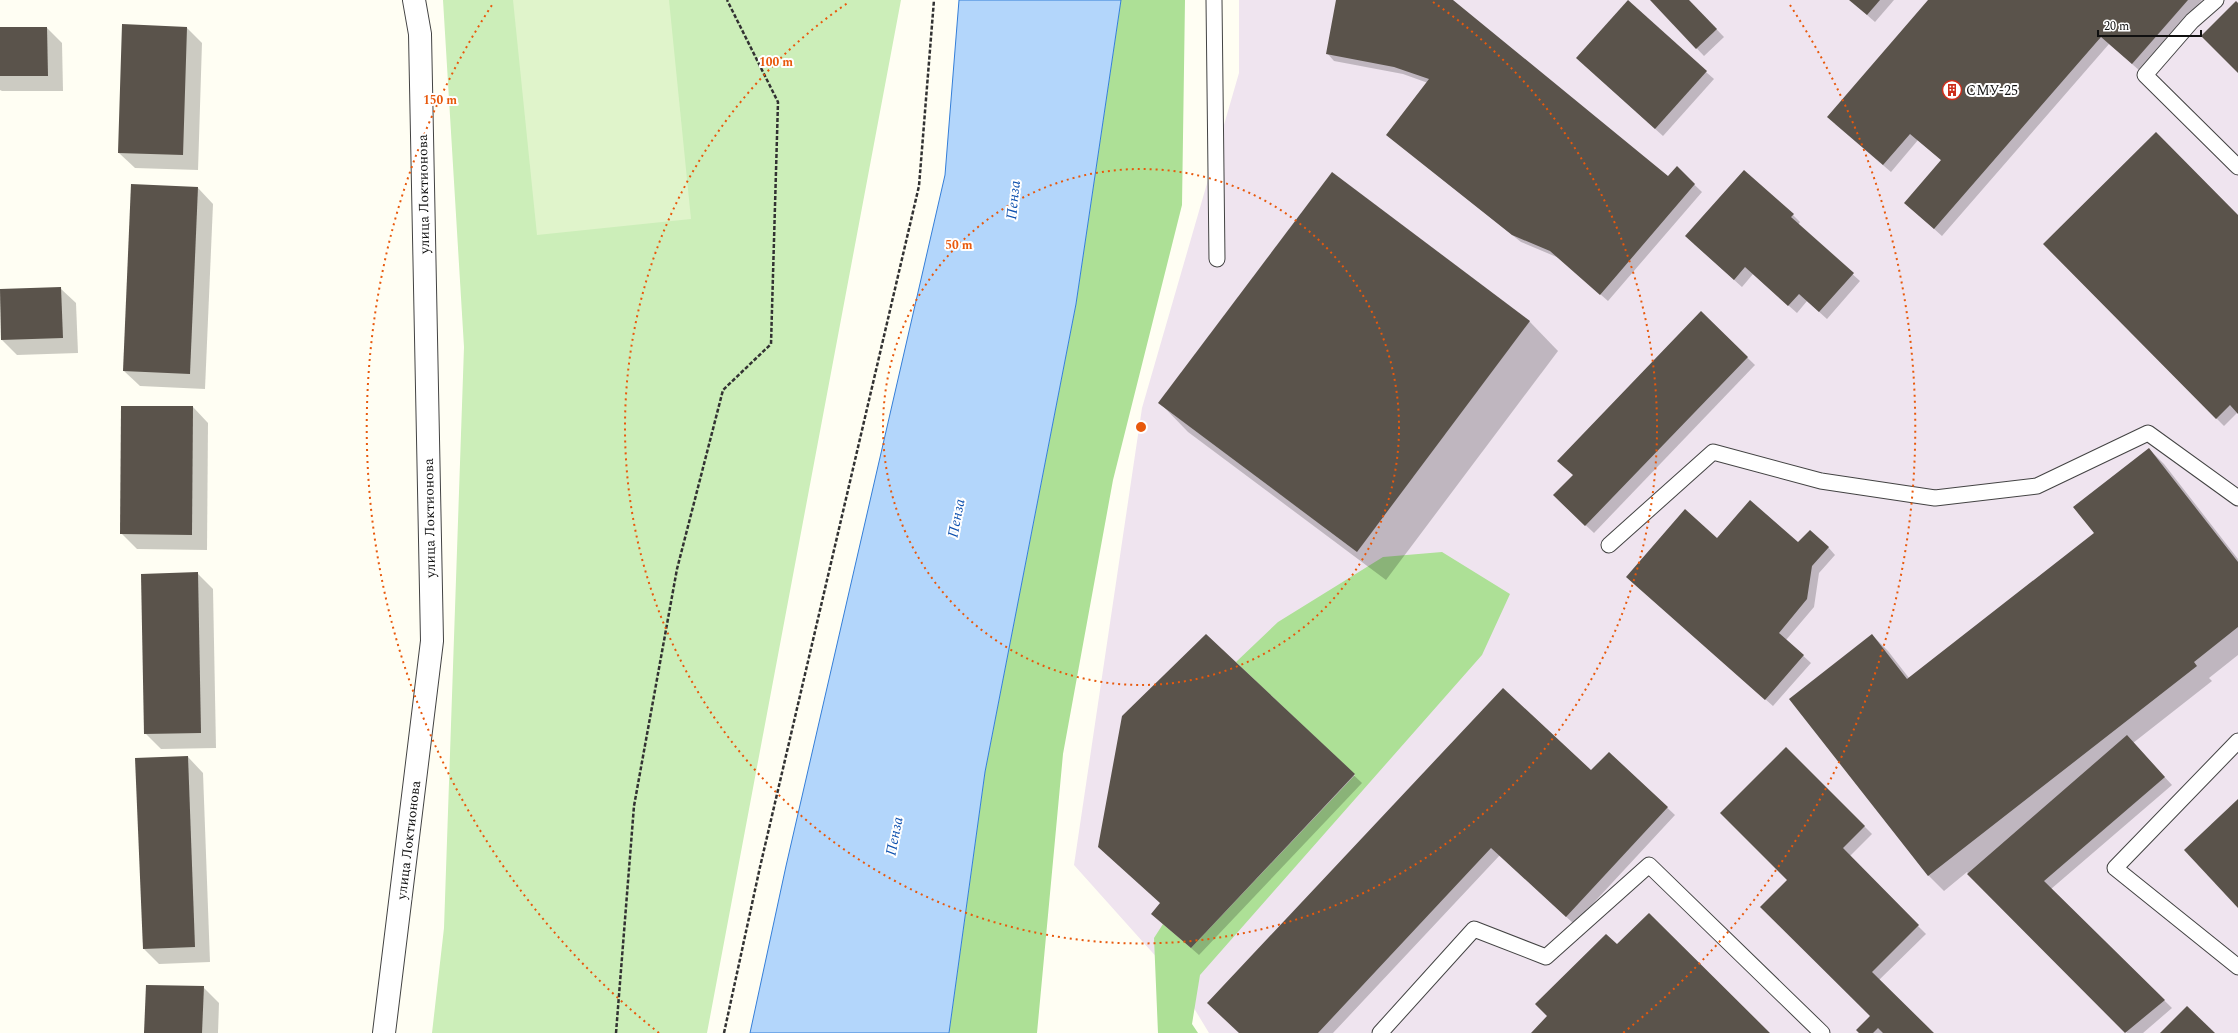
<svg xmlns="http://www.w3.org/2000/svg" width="2238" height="1033" viewBox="0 0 2238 1033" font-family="Spectral,serif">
	<rect width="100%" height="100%" fill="#fffef3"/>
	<path fill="#efe4ef" d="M1239,0h999v1033h-1029l-32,-53 -103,-115 68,-457 97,-335z"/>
	<path fill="#cceeb9" d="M443,0h458l-194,1033h-275l12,-105 20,-581z"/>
	<g fill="#ade096">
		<path d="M1121,0h64l-3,205 -69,275 -50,274 -26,279h-88l36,-261 91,-468z"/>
		<path d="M1442,552l68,42 -28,61 -282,320 -8,49 6,9h-40l-4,-95 9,-14 28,24 164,-173 -119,-113 42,-40 105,-65z"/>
	</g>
	<path fill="#e0f4cb" d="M513,0h156l22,219 -154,16z"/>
	<path fill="#b3d6fb" stroke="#347ed8" d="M959,0h162l-45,304 -91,468 -36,261h-199l36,-167 159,-691z"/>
	<g fill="#0003">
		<path d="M1337,0h115l216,178 9,-10 25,24 -94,109 -49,-43 -38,-16 -134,-107 41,-52 -25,-9 -69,-13 -7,-8z"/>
		<path d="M1651,0h37l36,37 -20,19z"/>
		<path d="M1850,0h44l-19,22z"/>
		<path d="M1929,0h273l-62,71 -31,-27 -167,192 -29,-26 29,-49 -24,-21 -27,32 -56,-48z"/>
		<path d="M0,28h47l15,15 1,48h-61l-2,-1z"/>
		<path d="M187,28l15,15 -4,127 -63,-2 -16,-15z"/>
		<path d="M1577,58l129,14 8,7 -51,57z"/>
		<path d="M1332,174l198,148 28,29 -172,229 -198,-148 -28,-29z"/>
		<path d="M198,188l15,16 -8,185 -65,-3 -16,-15z"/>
		<path d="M1793,215l7,7 -2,3 62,56 -33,38 -20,-18 -10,12 -44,-39 -11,13 -48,-43z"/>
		<path d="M2238,217v195l-14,14 -180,-182z"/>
		<path d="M60,288l16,15 2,50 -61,2 -15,-15 -2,-50z"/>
		<path d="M1701,313l54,52 -161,168 -32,-30 12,-28z"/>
		<path d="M193,407l15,16 -1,127 -70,-1 -16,-16z"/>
		<path d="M2149,449l15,15 74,95v96l-29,23 3,3 -79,62 39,42 -121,104 121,119 -29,25h-16l-160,-161 -23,19 -16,-16 -56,-240 16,16 21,27 186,-145z"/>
		<path d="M1717,539l111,8 7,8 -16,18 -5,34 -28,33 25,23 -38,43 -146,-129z"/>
		<path d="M197,573l16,16 3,159 -55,1 -16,-16z"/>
		<path d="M1206,635l156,148 -163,172 -39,-34 1,-18z"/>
		<path d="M1786,748l86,86 -23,23 77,77 -47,46 53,53h-72l11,-17 -82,-136z"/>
		<path d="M1609,753l66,62 -101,109 -74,-69 -167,178h-93l351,-262z"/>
		<path d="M188,757l15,16 7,189 -51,2 -15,-15z"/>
		<path d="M203,987l16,16 -1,30h-73z"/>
	</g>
	<g fill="#5a534b">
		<path d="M1336,0h117l215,176 9,-10 18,18 -95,111 -50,-44 -38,-16 -126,-100 43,-56 -35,-12 -68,-13z"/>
		<path d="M1628,0l79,71 -52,58 -79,-71z"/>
		<path d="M1650,0h39l28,29 -21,20z"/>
		<path d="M1849,0h31l-13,15z"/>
		<path d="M1928,0h260l-56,64 -31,-27 -167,192 -30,-26 37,-43 -31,-26 -27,31 -56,-48z"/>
		<path d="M2236,1l2,2v70l-37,-37z"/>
		<path d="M122,24l65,3 -4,128 -65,-2z"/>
		<path d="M0,27h47l1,49h-48z"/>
		<path d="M2156,132l82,83v199l-8,-9 -14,14 -173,-175z"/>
		<path d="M1744,170l50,44 -3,3 63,56 -35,39 -20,-18 -11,12 -43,-39 -11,13 -49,-44z"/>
		<path d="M1332,172l198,149 -173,231 -199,-149z"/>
		<path d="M131,184l67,3 -8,187 -67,-3z"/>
		<path d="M61,287l2,51 -62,2 -1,-51z"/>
		<path d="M1701,311l47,46 -163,169 -32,-31 20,-20 -16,-14z"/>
		<path d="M121,406h72l-1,129 -72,-1z"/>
		<path d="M2149,448l89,114v65l-44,35 3,4 -269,210 -139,-177 83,-65 35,45 187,-146 -21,-26z"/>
		<path d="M1750,500l48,42 12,-12 19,17 -17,19 -5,33 -28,34 25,22 -39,45 -139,-123 59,-68 32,29z"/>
		<path d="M198,572l3,161 -57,1 -3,-160z"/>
		<path d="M1206,634l149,140 -164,174 -40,-34 9,-11 -62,-56 24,-131z"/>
		<path d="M1503,688l88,82 18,-18 59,55 -102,110 -75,-69 -173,185h-79l-32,-30z"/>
		<path d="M2127,735l38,42 -121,104 121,119 -40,33 -158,-159z"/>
		<path d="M1786,747l79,79 -22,22 76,77 -47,47 62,61h-51l-5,-5 -5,5h-14l-3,-3 14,-14 -110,-109 27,-27 -67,-67z"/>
		<path d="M188,756l7,191 -52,2 -8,-191z"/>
		<path d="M2238,799v109l-54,-58z"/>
		<path d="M1649,913l121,120h-239l16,-17 -12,-12 71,-70 11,10z"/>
		<path d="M146,985l58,1 -2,47h-58z"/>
		<path d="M2187,1006l28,27h-55z"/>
	</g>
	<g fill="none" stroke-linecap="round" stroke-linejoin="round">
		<defs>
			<g id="lane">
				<path d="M1214,0l3,259"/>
				<path d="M2216,0l-24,21 -47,54 93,92"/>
				<path d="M1609,545l104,-93 108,29 114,17 102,-12 111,-53 90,65"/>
				<path d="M2238,741l-123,127 123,99"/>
				<path d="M1380,1033l94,-104 72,28 103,-92 173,168"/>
			</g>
			<path id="street" d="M384,1033l48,-392 -12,-607 -6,-34"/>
		</defs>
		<use href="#lane" stroke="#434343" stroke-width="17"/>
		<use href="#street" stroke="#434343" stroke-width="24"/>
		<g stroke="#323232" stroke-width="2.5" stroke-dasharray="4 2" stroke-linecap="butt">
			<path d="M616,1033l18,-227 43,-237 46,-179 48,-46 7,-242 -51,-102"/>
			<path d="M724,1033l36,-166 159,-681 15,-186"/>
		</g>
		<use href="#lane" stroke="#fff" stroke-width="15"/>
		<use href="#street" stroke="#fff" stroke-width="22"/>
	</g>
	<g fill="none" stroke="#e8590c" stroke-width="2" stroke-dasharray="2 4">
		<circle cx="1141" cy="427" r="258"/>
		<path d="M1433 2A516 516 0 1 1 849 2"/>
		<path d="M659 1033A774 774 0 0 1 492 5M1790 5A774 774 0 0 1 1623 1033"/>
	</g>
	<defs>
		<symbol id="building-ring" viewBox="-11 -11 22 22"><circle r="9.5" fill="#fff" stroke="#cd2d1b" stroke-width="1.5"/><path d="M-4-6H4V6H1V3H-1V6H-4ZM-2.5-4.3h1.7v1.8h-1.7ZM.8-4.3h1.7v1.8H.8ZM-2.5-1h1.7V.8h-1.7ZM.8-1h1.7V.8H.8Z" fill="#cd2d1b"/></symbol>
	</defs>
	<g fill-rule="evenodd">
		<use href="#building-ring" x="1941" y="79" width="22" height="22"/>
	</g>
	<g text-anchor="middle" stroke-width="4" stroke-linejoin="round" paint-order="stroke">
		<g font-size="14" fill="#101010" stroke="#fff" text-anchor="start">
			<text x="1966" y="95">СМУ-25</text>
		</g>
		<g font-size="14" fill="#101010" stroke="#fff">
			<text transform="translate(423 194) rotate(-91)" y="5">улица Локтионова</text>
			<text transform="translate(429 518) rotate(-91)" y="5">улица Локтионова</text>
			<text transform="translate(408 840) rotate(-83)" y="5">улица Локтионова</text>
		</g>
		<g font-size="15" font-style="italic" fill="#0d50ae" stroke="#fff">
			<text transform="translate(1013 200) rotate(-84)" y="5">Пенза</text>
			<text transform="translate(956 518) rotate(-79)" y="5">Пенза</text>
			<text transform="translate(894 836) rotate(-79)" y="5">Пенза</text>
		</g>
	</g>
	<circle cx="1141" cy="427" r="6" fill="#e8590c" stroke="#fff" stroke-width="2"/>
	<g font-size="12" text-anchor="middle" font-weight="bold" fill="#e8590c" stroke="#fff" stroke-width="4" stroke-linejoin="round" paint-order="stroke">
		<text x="776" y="66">100 m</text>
		<text x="440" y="104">150 m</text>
		<text x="959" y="249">50 m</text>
	</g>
	<path d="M2098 30v6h103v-6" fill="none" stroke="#101010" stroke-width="2"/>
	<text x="2104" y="30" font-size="12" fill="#101010" stroke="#ffffff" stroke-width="3" paint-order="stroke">20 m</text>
</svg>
